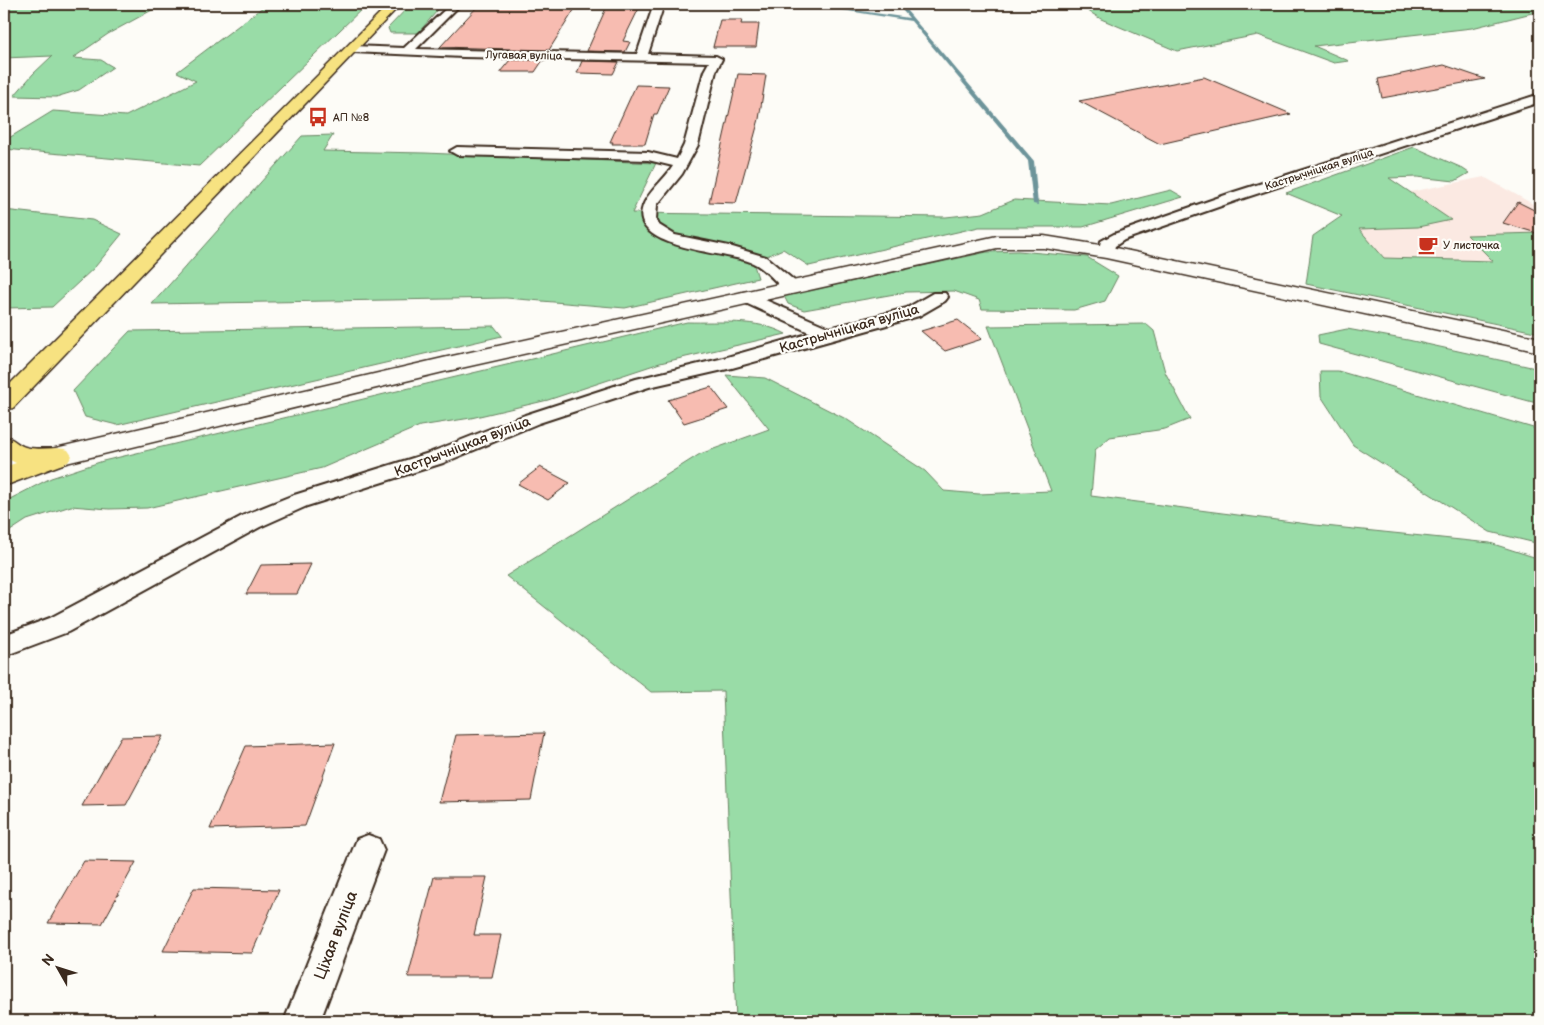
<svg xmlns="http://www.w3.org/2000/svg" width="1544" height="1025" viewBox="0 0 1544 1025" font-family="'Balsamiq Sans',sans-serif">
	<rect width="100%" height="100%" fill="#fdfcf7"/>
	<filter id="ink" filterUnits="userSpaceOnUse"><feTurbulence type="fractalNoise" baseFrequency=".02" numOctaves="2"/><feDisplacementMap in="SourceGraphic" scale="10" xChannelSelector="R" yChannelSelector="G"/><feConvolveMatrix kernelMatrix="1 2 1 2 8 2 1 2 1" color-interpolation-filters="sRGB"/></filter>
	<g filter="url(#ink)">
		<path fill="#fbe9e2" d="M1484,177l56,31v64l-165,-7 -32,-49 13,-13z"/>
		<g fill="#99dca7" stroke="#6a8362">
			<path d="M4,4h159l-55,30 -35,24 28,2 12,7 -34,23 -23,7 -42,-1 19,-22 19,-18 -48,2z"/>
			<path d="M267,4h100l-168,162 -195,-17v-8l49,-30 73,5 70,-35 -19,-9z"/>
			<path d="M411,4h32l-25,29h-28l-2,-5z"/>
			<path d="M1077,4h444l19,5v2l-68,17 -158,18 35,15 -15,2 -76,-28 -81,16 -76,-32z"/>
			<path d="M333,135l-10,16 102,2 231,10 -24,50 314,4 37,-4 31,-13 97,5 60,-15 12,7 -100,30h-104l-170,39 -26,-17 -30,13 5,16 -133,30 -119,-10 -354,6 150,-168z"/>
			<path d="M1414,147l46,20 9,6 -14,8 -38,-4 -28,1 62,42 -33,7 -59,2 25,29 109,3 -26,-26 73,-2v100l-234,-49 7,-48 29,-20 -56,-23z"/>
			<path d="M4,210l88,10 30,14 -27,33 -43,40 -48,1z"/>
			<path d="M1018,251l69,6 31,19 -13,25 -31,9 -92,-1 -3,-9 -25,-9 -48,1 -102,18 -16,-6 -4,-8 203,-44z"/>
			<path d="M687,322c33,1 69,-4 99,12l-126,29 -112,37 -77,18 -51,8 -98,42 -175,40 -38,1 -38,-3 -44,14 -23,15v-33l47,-24 52,-17z"/>
			<path d="M1146,324l8,7 11,41 25,47 -25,10 -55,8 -15,13 -4,46 224,29 175,18 50,16v462h-804l-13,-330 -72,1 -145,-116 194,-122 69,-25 -43,-54 39,3 81,41 79,52 19,20 35,3 72,-3 -63,-165z"/>
			<path d="M494,326l8,10 -385,89 -32,-8 -12,-26 57,-60z"/>
			<path d="M1347,329l61,11 132,29v35l-221,-60 -1,-9z"/>
			<path d="M1320,371h18l202,59v114l-50,-12 -137,-87 -32,-49z"/>
		</g>
		<g fill="none" stroke-linecap="round" stroke-linejoin="round">
			<path fill="#6d949a" fill-rule="evenodd" d="M805,4h8l96,14 -12,-14h4l133,157 4,44 -5,-1 -5,-43 -117,-140z"/>
		</g>
		<g fill="#f7bcb1" stroke="#3b2a1e">
			<path d="M617,4h24l-18,37 7,1 -5,10 -38,-1 20,-45h9z"/>
			<path d="M540,6l-1,1h37l-27,43 -109,-3 37,-40z"/>
			<path d="M720,20h22l-1,4h18l-3,23h-43z"/>
			<path d="M510,60h33l-8,12h-35z"/>
			<path d="M582,61l37,1 -6,12 -36,-1z"/>
			<path d="M1444,65l41,14 -103,19 -4,-19z"/>
			<path d="M738,74l28,1 -7,44 -23,84 -27,-1z"/>
			<path d="M1204,77l87,37 -131,30 -81,-43z"/>
			<path d="M636,85l33,1 -12,28h-3l-9,30h-33l1,-2h-3z"/>
			<path d="M1518,202l22,11v21l-37,-11z"/>
			<path d="M958,320l24,19 -37,12 -24,-20z"/>
			<path d="M711,387l17,22 -44,14 -16,-23z"/>
			<path d="M540,467l30,16 -22,17 -30,-16z"/>
			<path d="M311,564l-14,30h-51l15,-29z"/>
			<path d="M544,733l-13,67 -92,2 17,-67z"/>
			<path d="M163,736l-37,69 -44,1 39,-69z"/>
			<path d="M335,743l-30,83 -95,3 36,-83z"/>
			<path d="M84,861l52,1 -34,62 -54,-1z"/>
			<path d="M434,877h53l-13,58h27l-9,42h-84z"/>
			<path d="M194,888l85,2 -27,63 -89,-2z"/>
		</g>
		<g fill="none" stroke-linecap="round" stroke-linejoin="round">
			<defs>
				<g id="minor">
					<path d="M451,4h10l-45,45 221,5 17,-50h10l-16,50 68,2 6,3 -6,12 -18,74 -16,29 -25,31 -1,14 3,6 16,10 54,11 37,11 31,26 2,4 -2,4h-12c-9,-9 -21,-23 -32,-28 -26,-12 -126,-13 -110,-57 4,-13 22,-27 30,-40l-25,-6 -191,-5 -7,-4 7,-4 191,5 29,7 7,-14 20,-74 5,-9 -246,-5 -111,-5 -5,-3 5,-3 52,2z"/>
					<path d="M1540,94v8l-296,96 -120,42 -9,6 -3,9h-12l-2,-3 3,-11 13,-7 120,-42z"/>
					<path d="M747,292l83,36 77,-20 26,-15h12l3,4 -3,4 -26,15 -187,52 -83,19 -110,36 -96,40 -136,43 -47,21 -192,105 -64,24v-21l46,-17 194,-103 47,-19 138,-43 96,-38 111,-36 84,-20 91,-26 -70,-32 -3,-4 3,-4z"/>
					<path d="M368,835l11,4 5,11 -64,171h-36l73,-182z"/>
				</g>
				<path id="tertiary" d="M997,236h47l62,10 434,92v14l-434,-94 -62,-10h-47l-554,124 -439,106v-18l439,-102z"/>
				<g id="primary">
					<path d="M389,4h12l-388,404 -9,2v-20z"/>
					<path d="M4,436c9,2 14,9 21,11 13,4 29,-1 43,3l4,6 -4,6 -64,24v-19l12,-4 -12,-6z"/>
				</g>
			</defs>
			<use href="#minor" stroke="#3b2a1e" stroke-width="4"/>
			<use href="#tertiary" stroke="#3b2a1e" stroke-width="3"/>
			<use href="#primary" stroke="#3b2a1e" stroke-width="3"/>
			<use href="#minor" fill="#fdfcf7" fill-rule="evenodd"/>
			<use href="#tertiary" fill="#fdfcf7" fill-rule="evenodd"/>
			<use href="#primary" fill="#f7e281" fill-rule="evenodd"/>
		</g>
	</g>
	<defs>
		<symbol id="bus-bare" viewBox="-9 -9 18 18"><path d="M-5-6H5V4H4V6H2V4H-2V6H-4V4H-5ZM-3.5-4V0h7V-4ZM-3.5 1.2v1.5H-2V1.2ZM2 1.2v1.5H3.5V1.2Z" fill="#c8321e" stroke="#fdfcf7" stroke-width="2.5" paint-order="stroke"/></symbol>
		<symbol id="cafe-bare" viewBox="-9 -9 18 18"><path d="M-5.5-4.5H6V0H3Q3 3.5 0 3.5H-2.5Q-5.5 3.5-5.5 0ZM3-3.2v2h1.7v-2ZM-6 4.5H4V6H-6Z" fill="#c8321e" stroke="#fdfcf7" stroke-width="2.5" paint-order="stroke"/></symbol>
	</defs>
	<g fill-rule="evenodd">
		<use href="#bus-bare" x="304" y="103" width="28" height="28"/>
		<use href="#cafe-bare" x="1414" y="231" width="28" height="28"/>
	</g>
	<g text-anchor="middle" stroke-width="4.5" stroke-linejoin="round" paint-order="stroke">
		<g font-size="11" fill="#3b2a1e" stroke="#fdfcf7">
			<text transform="translate(524 55) rotate(1)" y="4">Лугавая вуліца</text>
			<text transform="translate(1319 169) rotate(-18)" y="4">Кастрычніцкая вуліца</text>
		</g>
		<g font-size="11" fill="#3b2a1e" stroke="#fdfcf7" text-anchor="start">
			<text x="333" y="121">АП №8</text>
			<text x="1443" y="249">У листочка</text>
		</g>
		<g font-size="14" fill="#3b2a1e" stroke="#fdfcf7">
			<text transform="translate(849 328) rotate(-16)" y="5">Кастрычніцкая вуліца</text>
			<text transform="translate(462 446) rotate(-21)" y="5">Кастрычніцкая вуліца</text>
		</g>
		<g font-size="16" fill="#3b2a1e" stroke="#fdfcf7">
			<text transform="translate(335 935) rotate(-69)" y="6">Ціхая вуліца</text>
		</g>
	</g>
	<rect width="1544" height="1025" fill="none" stroke="#fdfcf7" stroke-width="20"/>
	<rect x="10" y="10" width="1524" height="1005" fill="none" stroke="#3b2a1e" stroke-width="2" filter="url(#ink)"/>
	<g transform="translate(58 968) rotate(309)" stroke="#fdfcf7" stroke-width="4" paint-order="stroke">
	<path d="M0-4L9 19L0 12L-9 19Z" fill="#3b2a1e"/>
	<text y="-8" font-size="14" font-weight="bold" text-anchor="middle" fill="#3b2a1e">N</text>
	</g>
</svg>
